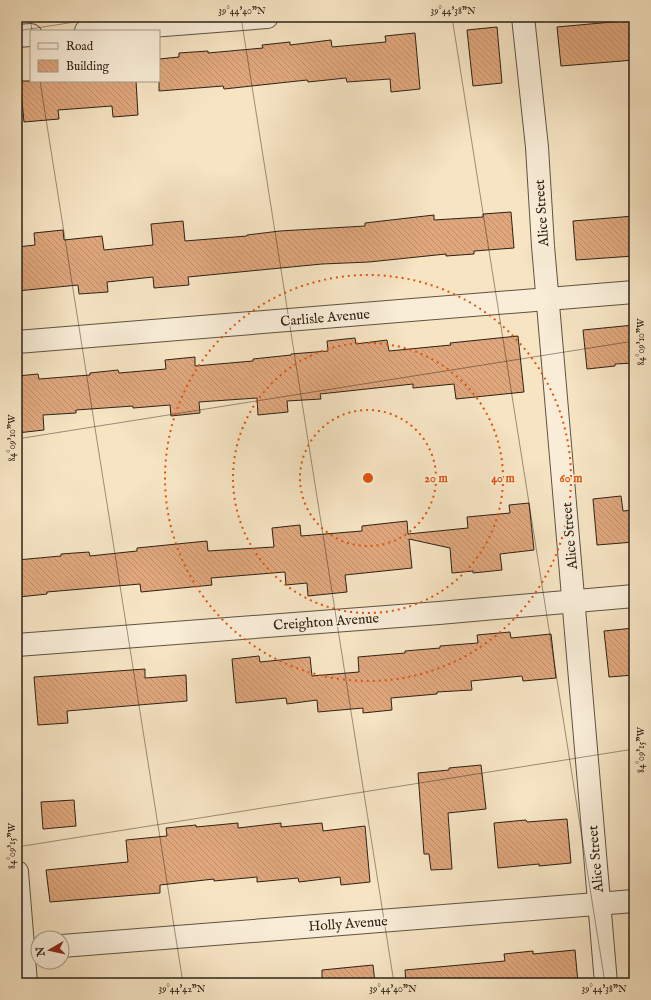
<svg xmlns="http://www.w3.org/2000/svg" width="651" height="1000" viewBox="0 0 651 1000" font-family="'IM FELL English',serif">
	<defs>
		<pattern id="building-back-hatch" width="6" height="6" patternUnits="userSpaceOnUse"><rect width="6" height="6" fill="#e0a77d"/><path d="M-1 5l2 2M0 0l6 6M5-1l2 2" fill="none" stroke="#c08f6b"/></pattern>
	</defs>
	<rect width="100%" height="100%" fill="#f6e4c3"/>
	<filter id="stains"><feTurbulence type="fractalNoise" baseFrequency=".005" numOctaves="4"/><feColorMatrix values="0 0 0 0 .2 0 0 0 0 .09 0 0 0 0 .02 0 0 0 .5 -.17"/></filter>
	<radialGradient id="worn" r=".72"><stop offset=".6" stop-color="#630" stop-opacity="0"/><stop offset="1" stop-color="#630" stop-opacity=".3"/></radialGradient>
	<g fill="url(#building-back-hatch)" stroke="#2d2217">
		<path d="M634,20v40l-73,6 -4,-39z"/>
		<path d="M497,27l5,56 -29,3 -6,-56z"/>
		<path d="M415,33l5,56 -29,3 -1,-13 -43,3 -1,-4 -38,4 -1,-2 -83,9 -1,-3 -64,5v-32l20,-2v-4l29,-2v2l55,-5 -1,-3 28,-3v3l41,-5 1,7 54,-5 -1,-6z"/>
		<path d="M20,81h116l2,34 -25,2 -1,-11 -54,4 1,9 -35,3z"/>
		<path d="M511,212l3,36 -40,3v3l-28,2v-2l-77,8 -47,2 -134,13 1,8 -35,3 -1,-11 -46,5 1,10 -29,2 -1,-9 -61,6v-44l18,-2 -1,-12 29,-3 1,10 38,-4 2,14 49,-5 -2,-21 32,-3 2,20 62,-5v-1l33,-4 85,-5v-3l69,-8v5l49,-3v-3z"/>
		<path d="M634,216v40l-58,4 -3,-39z"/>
		<path d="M634,325v38l-19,1v2l-28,3 -4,-39z"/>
		<path d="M518,336l6,56 -68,7 -2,-15 -41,4v-4l-93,10 1,5 -34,2 1,11 -30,3 -1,-17 -58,4 1,11 -29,3 -1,-11 -37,3v-2l-57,4v3l-33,2 1,15 -27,3v-57l21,-2 1,5 51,-4v-2l28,-3 1,3 47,-4 -1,-9 30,-3v9l58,-5v-2l38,-4v-1l37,-3 -1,-10 28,-3 1,6 31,-4 2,11 62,-6 -1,-2z"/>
		<path d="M621,496l2,15 11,-1v32l-37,3 -4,-46z"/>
		<path d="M529,503l5,47 -34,4 2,16 -29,3v-2l-21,2 -2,-25 -41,-9 3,29 -67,7 2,17 -39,4 -1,-13 -21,2 -1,-13 -74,6 1,7 -71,7 -1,-8 -93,8v2l-28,3 -2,-37 44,-4v-2l28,-2 1,4 47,-5v-3l70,-7 1,10 66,-4 -2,-19 28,-3 1,11 61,-5v-5l45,-5 1,13 60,-6 -1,-11 43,-4 -1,-8z"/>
		<path d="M634,628v47l-25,2 -5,-46z"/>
		<path d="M510,632l1,6 40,-4 5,44 -33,3 -1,-5 -51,5 1,9 -35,2v2l-46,4 1,12 -29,3v-5l-45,4 -1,-12 -30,4 -1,-6 -50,5 -4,-44 27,-3 1,6 50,-5 2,19 47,-4 -1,-15 47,-4v-2l35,-3v-2l38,-3 -1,-8z"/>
		<path d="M145,669v9l41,-3 1,26 -120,10 1,12 -30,2 -4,-48z"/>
		<path d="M481,765l5,44 -38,4 4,56 -21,1 -2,-16h-5l-6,-81 31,-3v-2z"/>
		<path d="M74,800l2,26 -33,3 -2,-27z"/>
		<path d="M567,819l4,44 -32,3v-2l-41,4 -4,-45 32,-3 1,2z"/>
		<path d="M238,823v5l43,-5v4l41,-4 1,8 42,-5 5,56 -29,3 -1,-8 -41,5 -1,-4 -41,4v-5l-43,4v-2l-54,6v8l-110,9 -4,-32 82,-8 -2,-22 41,-4 -1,-8 30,-3v2z"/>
		<path d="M575,950l3,33h-172l-1,-13 100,-9 -1,-7 29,-3v3z"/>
		<path d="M373,965l2,18h-53v-13z"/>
	</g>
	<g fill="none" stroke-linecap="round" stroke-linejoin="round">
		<defs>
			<g id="minor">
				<path d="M523,17l14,130 6,99 63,737"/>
				<path d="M86,31l181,-14"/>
				<path d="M17,36l14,-1"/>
				<path d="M17,342l617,-50"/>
				<path d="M17,645l422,-32 195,-17"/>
				<path d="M17,872l9,111"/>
				<path d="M62,946l572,-45"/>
			</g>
		</defs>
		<use href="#minor" stroke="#5f5242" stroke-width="24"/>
		<use href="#minor" stroke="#f9edd8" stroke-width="22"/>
	</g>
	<path fill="none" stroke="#2d2217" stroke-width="1" stroke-opacity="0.45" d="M30,17l2,14M241,17l153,966M452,17l153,966M17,31l90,-14M40,81l143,902M17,439l617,-98M17,847l617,-98"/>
	<g fill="none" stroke="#df560d" stroke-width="2" stroke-dasharray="2 4">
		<circle cx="368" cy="478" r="68"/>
		<circle cx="368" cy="478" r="135"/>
		<circle cx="368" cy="478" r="203"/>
	</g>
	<g text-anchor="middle" stroke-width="3" stroke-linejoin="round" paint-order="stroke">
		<g font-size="14" fill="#2d2217" stroke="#f9edd8">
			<text transform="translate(541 213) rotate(-94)" y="5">Alice Street</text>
			<text transform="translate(325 317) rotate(-5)" y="5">Carlisle Avenue</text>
			<text transform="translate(569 536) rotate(-95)" y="5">Alice Street</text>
			<text transform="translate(326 621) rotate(-4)" y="5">Creighton Avenue</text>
			<text transform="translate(595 859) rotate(-95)" y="5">Alice Street</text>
			<text transform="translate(348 923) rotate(-4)" y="5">Holly Avenue</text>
		</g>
	</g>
	<circle cx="368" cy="478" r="6" fill="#df560d" stroke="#f9edd8" stroke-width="2"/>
	<g font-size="12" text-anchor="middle" font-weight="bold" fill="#df560d" stroke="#f9edd8" stroke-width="3" stroke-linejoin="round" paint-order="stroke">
		<text x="436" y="482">20 m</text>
		<text x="503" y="482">40 m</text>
		<text x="571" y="482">60 m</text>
	</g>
	<rect width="651" height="1000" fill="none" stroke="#f6e4c3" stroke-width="44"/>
	<rect x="30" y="30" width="130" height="52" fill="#f9edd8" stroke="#a79c8b"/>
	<rect x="38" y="43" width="20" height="6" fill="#f9edd8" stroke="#a79c8b"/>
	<text x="66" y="50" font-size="12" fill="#2d2217">Road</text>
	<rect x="38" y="60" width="20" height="12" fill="url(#building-back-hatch)" stroke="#a79c8b"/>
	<text x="66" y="70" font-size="12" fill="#2d2217">Building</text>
	<g transform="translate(50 950) rotate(261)"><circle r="19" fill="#f9edd8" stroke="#a79c8b"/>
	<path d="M0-3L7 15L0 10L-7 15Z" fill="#8f2418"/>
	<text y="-6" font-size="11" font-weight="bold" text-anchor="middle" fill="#2d2217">N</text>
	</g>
	<rect x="22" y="22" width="607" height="956" fill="none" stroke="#2d2217" stroke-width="1.5"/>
	<g font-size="10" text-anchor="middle" fill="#2d2217">
		<text x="242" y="14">39°44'40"N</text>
		<text x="453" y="14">39°44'38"N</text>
		<text transform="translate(640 342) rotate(-90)" y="4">84°09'10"W</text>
		<text transform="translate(11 438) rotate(-90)" y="4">84°09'10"W</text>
		<text transform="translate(640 750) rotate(-90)" y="4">84°09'15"W</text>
		<text transform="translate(11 846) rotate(-90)" y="4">84°09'15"W</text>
		<text x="182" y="992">39°44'42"N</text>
		<text x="393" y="992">39°44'40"N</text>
		<text x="604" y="992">39°44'38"N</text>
	</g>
	<rect width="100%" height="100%" filter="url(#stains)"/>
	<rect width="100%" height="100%" fill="url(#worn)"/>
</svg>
